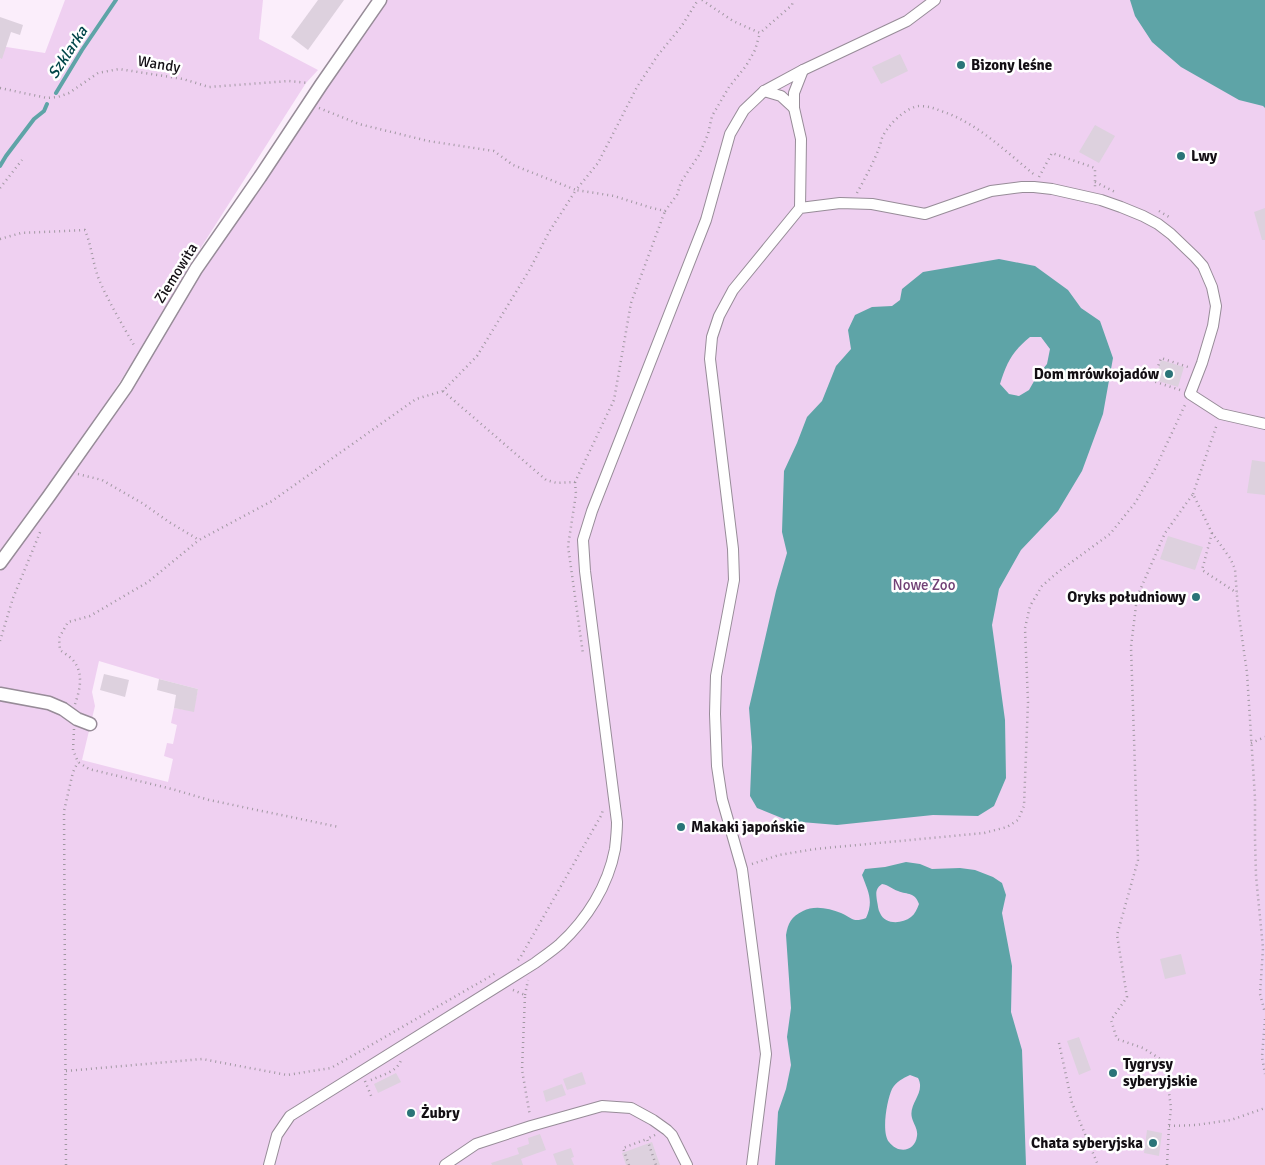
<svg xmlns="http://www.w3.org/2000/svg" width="1265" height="1165" viewBox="0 0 1265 1165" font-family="Signika,sans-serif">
	<rect width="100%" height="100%" fill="#fbeefb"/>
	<g fill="#efd0f1" fill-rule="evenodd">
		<path d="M65,0h198l-4,39 59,31 -12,13 -113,177 -45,78 -80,125 -68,91v-508l45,7z"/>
		<path d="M384,0h881v1165h-1265v-594l30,-40 170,-260zM99,661l60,18 39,10 -5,22 -19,-3 -3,15 6,2 -4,19 -6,-1 -3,13 9,3 -5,23 -86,-22 13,-54 -3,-14z"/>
	</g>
	<g fill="#5ea4a7" fill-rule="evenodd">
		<path d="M1130,0h135v108l-2,-2 -24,-6 -58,-33 -29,-25 -17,-26z"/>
		<path d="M999,259l36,7 33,24 13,18 19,13 13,37 -10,56 -21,57 -24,40 -37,39 -22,39 -7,36 13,95 1,58 -12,28 -16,10 -45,-1 -96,10 -48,-4 -32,-13 -7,-12 2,-49 -3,-39 27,-117 11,-38 -5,-21 2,-61 13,-28 10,-26 15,-16 14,-35 15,-17 -3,-19 7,-15 17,-8 20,-1 8,-6 2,-11 21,-17zM1030,337h11l9,12 -3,15 -10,12 -8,14 -10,6 -10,-2 -9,-10c7,-22 12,-32 30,-47z"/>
		<path d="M906,862l14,2 12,5 28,-1 15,2 18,7 9,6 4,12 -4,18 10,53 -1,46 11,38 4,115h-251l3,-53 8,-23 5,-24 -4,-28 4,-29 -5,-73c2,-12 5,-18 17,-24 11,-6 26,-3 38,2 11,5 12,10 25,5 8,-17 2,-27 -4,-43l3,-6 20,-2zM882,884c7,1 10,5 16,7 10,4 17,1 21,13 -2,5 -4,10 -8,13 -9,7 -26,8 -31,-4 -2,-3 -2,-8 -3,-12 -1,-8 -2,-12 5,-17zM910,1075l8,3c8,15 -10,25 -6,40 2,7 6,11 5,18 -2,16 -19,18 -28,6 -8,-10 -2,-42 3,-53 4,-7 11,-11 18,-14z"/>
	</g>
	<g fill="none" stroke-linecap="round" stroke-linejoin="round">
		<g stroke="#5ea4a7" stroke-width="4">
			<path d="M56,93l26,-43 34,-50"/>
			<path d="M0,166l6,-10 28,-37 10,-8 3,-7"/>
		</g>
	</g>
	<g fill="#ddd1de">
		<path d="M318,0h26l-36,50 -17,-13z"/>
		<path d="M0,17l23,8 -3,10 -9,-3 -9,27 -2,-1z"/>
		<path d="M900,54l8,17 -27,13 -9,-17z"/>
		<path d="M1095,125l20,11 -16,27 -20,-11z"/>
		<path d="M1265,208v32h-3l-8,-28z"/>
		<path d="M1161,360l23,7 -6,20 -23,-7z"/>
		<path d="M1252,460l13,2v33l-18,-2z"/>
		<path d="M1168,536l35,11 -8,23 -35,-11z"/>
		<path d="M104,674l25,6 -4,17 -25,-7z"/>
		<path d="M159,679l39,10 -4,23 -20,-4 2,-13 -19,-5z"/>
		<path d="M1181,954l5,20 -21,5 -5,-20z"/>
		<path d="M1079,1037l12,33 -12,5 -12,-34z"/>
		<path d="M582,1072l4,12 -19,6 -4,-11z"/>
		<path d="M396,1073l5,9 -23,11 -4,-9z"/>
		<path d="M562,1084l4,11 -20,7 -3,-11z"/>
		<path d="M1147,1130l15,3 -3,23 -15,-3z"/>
		<path d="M540,1134l6,16 -25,9 2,6h-31l-1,-2 28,-9 -2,-6 12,-4 -1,-6z"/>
		<path d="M652,1142l8,23h-34l-4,-12z"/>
		<path d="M571,1148l3,9 -3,1 3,7h-17l-4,-11z"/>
	</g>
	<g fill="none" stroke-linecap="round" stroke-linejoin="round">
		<defs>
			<g id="pedestrian">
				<path d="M803,70l104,-49 28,-21"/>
				<path d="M764,91l17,5 13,12"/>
				<path d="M269,1165l8,-30 13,-19 245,-153c8,-6 17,-12 25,-19 27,-25 48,-58 55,-95 1,-9 2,-18 2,-27l-32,-251 -2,-31 9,-29 114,-291 24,-86 14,-24 20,-19 39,-21 -9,23v15l7,31 -1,69"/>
				<path d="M445,1165l31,-21 55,-18 71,-20 29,2 22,12 14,10 5,5 15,30"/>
				<path d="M752,1165l14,-111 -24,-185 -20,-70 -5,-33 -2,-52 1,-38 18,-96 -1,-31 -23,-190 2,-22 7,-21 14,-26 67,-82 40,-5 32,1 53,10 66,-23 31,-4h12l18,2 49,11 20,7 22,9 15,8 13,10 24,23 8,9 9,21 4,19 -3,20 -11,37 -12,31 31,20 44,10"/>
			</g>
			<g id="minor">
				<path d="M0,563l49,-67 77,-109 70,-118 64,-92 61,-92 59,-85"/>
				<path d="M0,694l49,9 14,6 14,10 13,5"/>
			</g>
		</defs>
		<use href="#pedestrian" stroke="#978c98" stroke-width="12"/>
		<use href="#minor" stroke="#978c98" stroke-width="15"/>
		<g stroke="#a198a2" stroke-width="2.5" stroke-dasharray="1 4" stroke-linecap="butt">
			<path d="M702,0l31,21 27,12 32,-28 1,-5"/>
			<path d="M0,88l47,10 11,-1 11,-4 29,-20 21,-4 64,10 26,8 80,-6 19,2"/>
			<path d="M319,108l40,16 69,17 66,10 19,14 63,25 22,-27 39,-76 21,-32 23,-28 17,-27"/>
			<path d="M1039,177l13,-24 43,15v20"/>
			<path d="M1095,182l22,11"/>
			<path d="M0,188l22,-28"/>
			<path d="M857,193c8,-15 16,-29 22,-45 2,-4 2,-10 5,-14 6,-11 23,-27 35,-28 8,0 15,2 22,5 37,12 65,41 95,65"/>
			<path d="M1159,211l10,6"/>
			<path d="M0,239l21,-6 64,-3c7,17 8,36 15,52 10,22 23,44 35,65"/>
			<path d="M1180,390l-27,-9 8,-23 27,9"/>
			<path d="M443,391l103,89 11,3 18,-1 39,-82 17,-97 34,-92"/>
			<path d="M78,474l24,6 40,23 27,19 30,18 73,-39 144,-102 27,-8 34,-35 53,-87 19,-37 27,-42 38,6 38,12 13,3 12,-16 4,-13 18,-27 9,-21 4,-18 17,-29 17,-21 9,-16 5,-17"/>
			<path d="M575,482l1,12 -8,52 15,108"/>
			<path d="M1193,494l24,-70"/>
			<path d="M1212,533l-10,37 35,23"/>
			<path d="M0,641l13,-43 28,-68"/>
			<path d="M75,704c5,-14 9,-31 -2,-44 -4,-4 -9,-7 -13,-10l-1,-12 9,-16 22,-6 58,-34 51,-42"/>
			<path d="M74,729l-1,21 5,12 11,7 83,20 37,11 130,27"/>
			<path d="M1251,743l14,-6"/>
			<path d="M752,864l27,-9 36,-6 169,-16 23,-6 11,-7 6,-14 4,-104 -3,-74 5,-22 12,-20 16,-14 52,-38 25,-31 20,-34 30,-64"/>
			<path d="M518,960l2,-2 82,-144 1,-6"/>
			<path d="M513,990l12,5 -3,75 8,46"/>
			<path d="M525,995l3,-15"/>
			<path d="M1265,1019l-3,38 3,17"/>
			<path d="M1059,1043l13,60 26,62"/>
			<path d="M66,1071l136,-12 85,16 44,-7 165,-95"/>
			<path d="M371,1080c11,-5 26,-8 30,-20"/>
			<path d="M365,1081l7,17"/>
			<path d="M1169,1126l27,-1 35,-5 34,-12"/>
			<path d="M655,1135l-8,4 9,26"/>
			<path d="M66,1165l-2,-354 9,-39 5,-10"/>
			<path d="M629,1165l-6,-17 24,-9"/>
			<path d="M1167,1165l2,-39 2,-18 -6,-46 -22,-14 -26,-9 -6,-19 16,-23 -10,-62 21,-75 -7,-213 6,-50 28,-64 28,-39 19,39 18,25 5,11 3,40 9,64 8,125v41l1,37 7,72 -3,46 5,19"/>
		</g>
		<use href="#pedestrian" stroke="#fff" stroke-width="10"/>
		<use href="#minor" stroke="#fff" stroke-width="12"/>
	</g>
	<g fill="#2a7478" stroke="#fff" stroke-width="2">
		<circle cx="961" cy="65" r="5"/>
		<circle cx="1181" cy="156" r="5"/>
		<circle cx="1169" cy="374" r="5"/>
		<circle cx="1196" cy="597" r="5"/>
		<circle cx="681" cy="827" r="5"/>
		<circle cx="1113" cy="1073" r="5"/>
		<circle cx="411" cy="1113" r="5"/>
		<circle cx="1153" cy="1143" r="5"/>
	</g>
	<g text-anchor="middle" stroke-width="5" stroke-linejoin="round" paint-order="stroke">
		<g font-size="15" fill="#130f14" stroke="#fff">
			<text transform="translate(159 64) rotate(9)" y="5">Wandy</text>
			<text transform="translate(176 273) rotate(-58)" y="5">Ziemowita</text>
		</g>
		<g font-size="15" font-weight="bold" fill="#130f14" stroke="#fff" text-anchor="start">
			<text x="971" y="70">Bizony leśne</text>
			<text x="1191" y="161">Lwy</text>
			<text x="1159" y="379" text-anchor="end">Dom mrówkojadów</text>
			<text x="1186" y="602" text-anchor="end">Oryks południowy</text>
			<text x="691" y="832">Makaki japońskie</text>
			<text x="1123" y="1069">Tygrysy<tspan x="1123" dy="17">syberyjskie</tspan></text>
			<text x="421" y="1118">Żubry</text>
			<text x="1143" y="1148" text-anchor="end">Chata syberyjska</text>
		</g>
		<g font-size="15" fill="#724276" stroke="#fff">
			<text x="924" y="590">Nowe Zoo</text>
		</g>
		<g font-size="16" font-style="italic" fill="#024649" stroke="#fff">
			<text transform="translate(67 52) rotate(-57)" y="6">Szklarka</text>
		</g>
	</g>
</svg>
